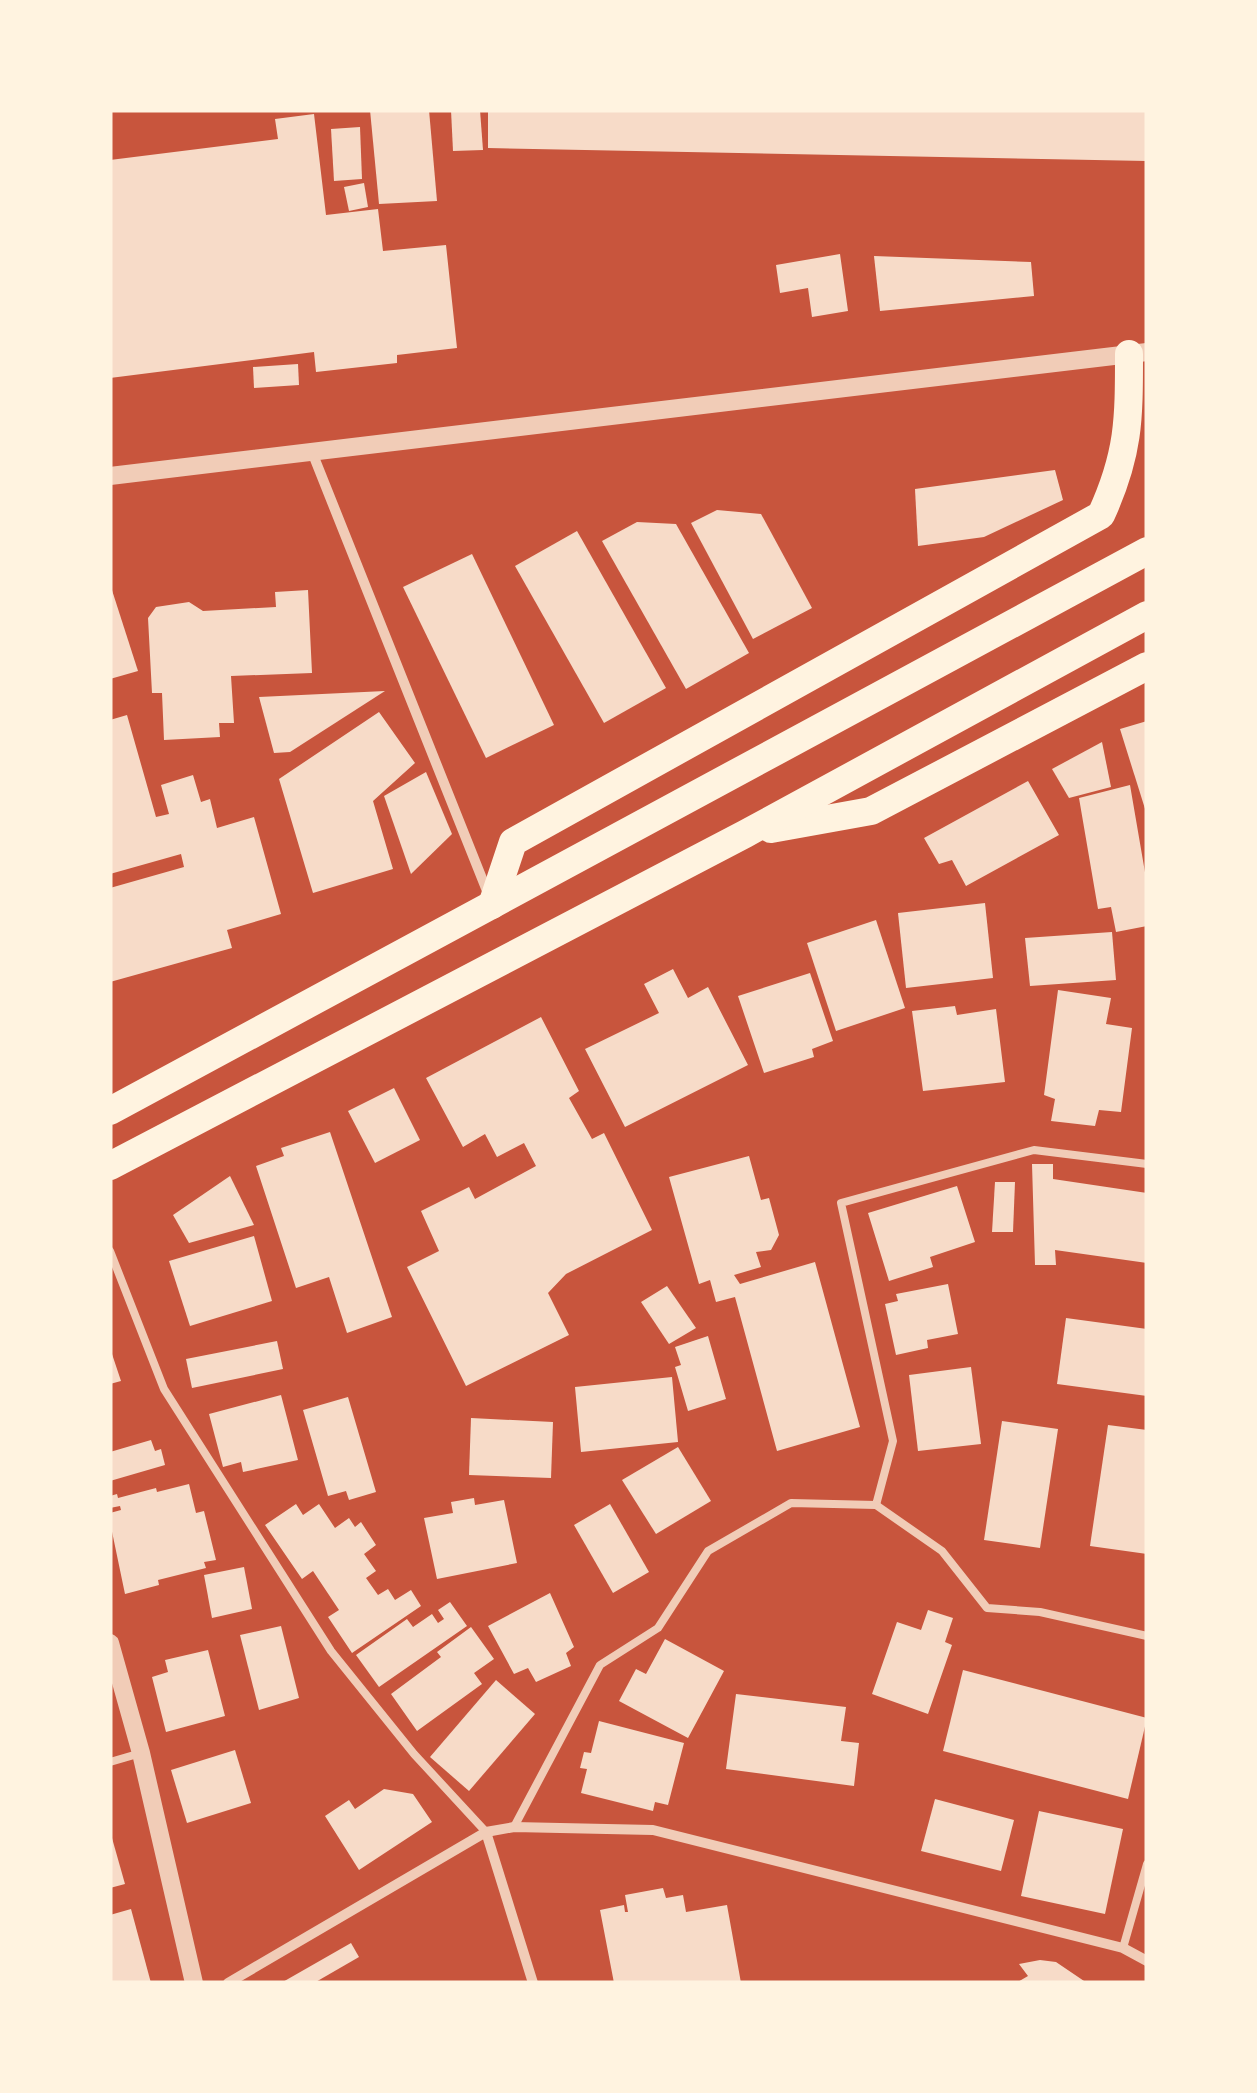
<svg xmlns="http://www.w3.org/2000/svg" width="1257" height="2093" viewBox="0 0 1257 2093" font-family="'Varela Round',sans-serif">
	<rect width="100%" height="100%" fill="#c8553d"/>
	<g fill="#f7dbc8">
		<path d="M370,110h59l8,91 -58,3z"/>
		<path d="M451,110h29l3,40 -30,1z"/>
		<path d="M488,110h659v51l-659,-13z"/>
		<path d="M314,114l12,101 52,-6 5,42 63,-6 11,103 -60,7v8l-81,9 -2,-20 -204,26v-218l168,-21 -3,-20z"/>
		<path d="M360,127l2,52 -28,2 -3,-52z"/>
		<path d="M364,183l4,24 -19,4 -5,-24z"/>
		<path d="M840,254l8,57 -36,6 -4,-29 -28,5 -4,-28z"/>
		<path d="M874,256l157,6 3,34 -154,15z"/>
		<path d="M298,364l1,21 -45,3 -1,-21z"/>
		<path d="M1055,470l8,30 -79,37 -66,9 -3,-57z"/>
		<path d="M717,510l44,4 51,94 -59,31 -62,-116z"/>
		<path d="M637,522l39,2 73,129 -63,36 -84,-148z"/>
		<path d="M577,531l89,157 -62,35 -89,-157z"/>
		<path d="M472,554l82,171 -68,33 -83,-171z"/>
		<path d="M110,584l28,87 -28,8z"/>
		<path d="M308,590l4,83 -81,3 3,47h-15l1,14 -56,3 -2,-47h-10l-4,-75 8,-11 33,-5 14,9 73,-4 -1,-15z"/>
		<path d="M385,691l-95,61 -16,1 -15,-56z"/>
		<path d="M379,712l36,51 -42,38 20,68 -80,24 -34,-114z"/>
		<path d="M127,715l29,102 13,-3 -8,-29 32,-10 8,27 9,-3 7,29 37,-11 27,97 -54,16 5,18 -122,34v-94l74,-21 -3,-13 -71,20v-154z"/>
		<path d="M1147,721v91h-1l-26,-83z"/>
		<path d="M1102,742l9,45 -42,11 -17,-29z"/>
		<path d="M426,772l26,62 -41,40 -27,-78z"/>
		<path d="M1028,781l31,54 -93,51 -14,-26 -13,4 -15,-26z"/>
		<path d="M1130,785l17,99v42l-31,6 -5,-25 -13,2 -19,-111z"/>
		<path d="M985,903l8,75 -87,10 -8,-75z"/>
		<path d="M876,920l29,88 -69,23 -29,-88z"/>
		<path d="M1112,932l4,48 -86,6 -5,-48z"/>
		<path d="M673,969l15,29 20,-11 40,78 -123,62 -40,-78 74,-36 -15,-29z"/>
		<path d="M810,973l23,68 -21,8 2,8 -50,16 -26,-77z"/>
		<path d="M1058,990l53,8 -5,26 26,4 -11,84 -22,-2 -4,16 -44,-5 4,-22 -11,-4z"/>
		<path d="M955,1006l2,9 39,-6 9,73 -82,9 -11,-80z"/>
		<path d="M541,1017l38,74 -10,7 23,41 12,-6 48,97 -86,44 -18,19 21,42 -103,51 -59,-119 32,-16 -18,-40 48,-24 6,12 61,-33 -12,-23 -27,14 -12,-23 -22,13 -37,-69z"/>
		<path d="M394,1088l26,52 -45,23 -27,-52z"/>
		<path d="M330,1132l62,185 -45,16 -18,-56 -33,11 -40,-122 28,-10 -3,-8z"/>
		<path d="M749,1156l12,44 8,-2 10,37 -8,15 -15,2 5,15 -27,8 6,9 75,-22 45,165 -83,24 -42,-154 -19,5 -6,-22 -11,4 -30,-107z"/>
		<path d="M1032,1164h21v15l94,14v70l-92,-13 1,15h-21z"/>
		<path d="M230,1176l24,49 -65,18 -16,-28z"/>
		<path d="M995,1182h20l-2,50h-21z"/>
		<path d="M957,1186l18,56 -45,15 3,10 -44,14 -21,-68z"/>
		<path d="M254,1236l18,65 -82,25 -21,-65z"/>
		<path d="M948,1284l10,50 -31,6 1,8 -32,7 -11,-51 13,-3 -2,-7z"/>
		<path d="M667,1286l29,42 -27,16 -28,-42z"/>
		<path d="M1066,1318l81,11v67l-90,-12z"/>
		<path d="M708,1336l18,63 -38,12 -13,-44 6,-2 -6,-18z"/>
		<path d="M277,1341l6,28 -91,19 -6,-29z"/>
		<path d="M110,1348l11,33 -11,3z"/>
		<path d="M971,1367l10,77 -63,7 -9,-76z"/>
		<path d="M672,1377l6,65 -97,10 -6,-65z"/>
		<path d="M281,1395l17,65 -55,12 -2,-10 -18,5 -14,-53z"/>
		<path d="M348,1397l28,95 -27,8 -3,-9 -18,5 -25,-86z"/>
		<path d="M471,1418l82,4 -2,56 -82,-3z"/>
		<path d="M1002,1421l56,8 -18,119 -56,-8z"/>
		<path d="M1108,1425l39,5v124l-57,-8z"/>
		<path d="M151,1440l4,11 6,-2 4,16 -55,16v-29z"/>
		<path d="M678,1447l33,54 -55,33 -34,-54z"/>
		<path d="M189,1484l7,29 8,-2 12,49 -12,2 2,6 -48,12 1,5 -34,9 -15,-72v-9l11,-3 -1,-4 -10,2v-12l7,-2 1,4 38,-10 1,4z"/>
		<path d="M474,1498l1,7 29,-5 13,63 -80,16 -13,-61 29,-5 -2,-11z"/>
		<path d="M296,1504l7,11 16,-11 16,24 14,-10 6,9 6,-5 15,23 -12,9 12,17 -10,7 12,17 10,-6 7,11 16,-10 10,16 -69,47 -24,-36 11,-7 -26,-39 -11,8 -37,-54z"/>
		<path d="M610,1504l39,68 -36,21 -39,-68z"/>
		<path d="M244,1567l8,42 -40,9 -8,-43z"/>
		<path d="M550,1593l24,54 -8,6 5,13 -35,16 -8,-14 -14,6 -26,-48z"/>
		<path d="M450,1602l17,24 -88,61 -23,-32 51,-36 6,8 19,-13 6,9 6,-4 -6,-9z"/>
		<path d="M928,1610l25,8 -8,24 7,3 -24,69 -56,-20 25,-72 24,8z"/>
		<path d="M281,1626l18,72 -40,12 -19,-75z"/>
		<path d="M471,1627l23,32 -20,14 8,11 -65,47 -26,-37 50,-37 -4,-5z"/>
		<path d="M665,1639l59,32 -36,67 -69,-37 17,-32 10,5z"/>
		<path d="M208,1650l17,66 -59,16 -14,-55 16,-5 -3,-12z"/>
		<path d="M963,1670l184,48 -19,81 -185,-48z"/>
		<path d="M496,1680l39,34 -66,77 -39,-34z"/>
		<path d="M736,1694l110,13 -5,34 18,2 -5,43 -128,-17z"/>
		<path d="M599,1721l85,22 -16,62 -13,-3 -2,9 -72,-18 6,-24 -7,-1 4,-16 7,1z"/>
		<path d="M235,1750l16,53 -64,20 -16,-53z"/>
		<path d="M384,1789l29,5 19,28 -73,48 -34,-54 24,-16 6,9z"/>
		<path d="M935,1799l79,21 -13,51 -80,-20z"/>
		<path d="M1039,1811l84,18 -18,85 -84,-18z"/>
		<path d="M110,1831l15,53 -15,4z"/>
		<path d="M663,1888l3,10 17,-3 3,17 41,-7 14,78h-127l-14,-73 24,-5 1,7h3l-3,-17z"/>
		<path d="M131,1909l20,74h-41v-68z"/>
		<path d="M351,1943l8,14 -45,26h-33z"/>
		<path d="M1040,1960l16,2 31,21h-71l12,-7 -9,-12z"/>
	</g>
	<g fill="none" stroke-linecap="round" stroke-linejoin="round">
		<g stroke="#f1ccb7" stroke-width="8">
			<path d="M110,1251l54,138 167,262 83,103 72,78"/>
			<path d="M876,1505l66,46 45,57 53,4 107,24"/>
			<path d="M110,1762l31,-9"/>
			<path d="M514,1827l86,-162 58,-37 50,-77 83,-48 85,2 17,-64 -52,-238 193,-53 113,14"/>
			<path d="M1123,1948l24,-84"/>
		</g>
		<g stroke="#f1ccb7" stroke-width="10">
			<path d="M312,452l177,444"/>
			<path d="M486,1832l47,151"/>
			<path d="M228,1983l258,-151 28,-5 139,3 470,118 24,13"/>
		</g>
		<g stroke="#f1ccb7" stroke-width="18">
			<path d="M110,476l1037,-124"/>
			<path d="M110,1643l31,110 53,230"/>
		</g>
		<g stroke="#fff3e0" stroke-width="28">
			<path d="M771,829l100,-18 276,-145"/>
			<path d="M492,905l21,-63 588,-327c28,-61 28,-95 28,-161"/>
			<path d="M110,1111l1037,-560"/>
			<path d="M110,1166l635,-332 402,-219"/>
		</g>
	</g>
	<rect width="1257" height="2093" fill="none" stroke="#fff3e0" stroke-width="225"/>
</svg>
